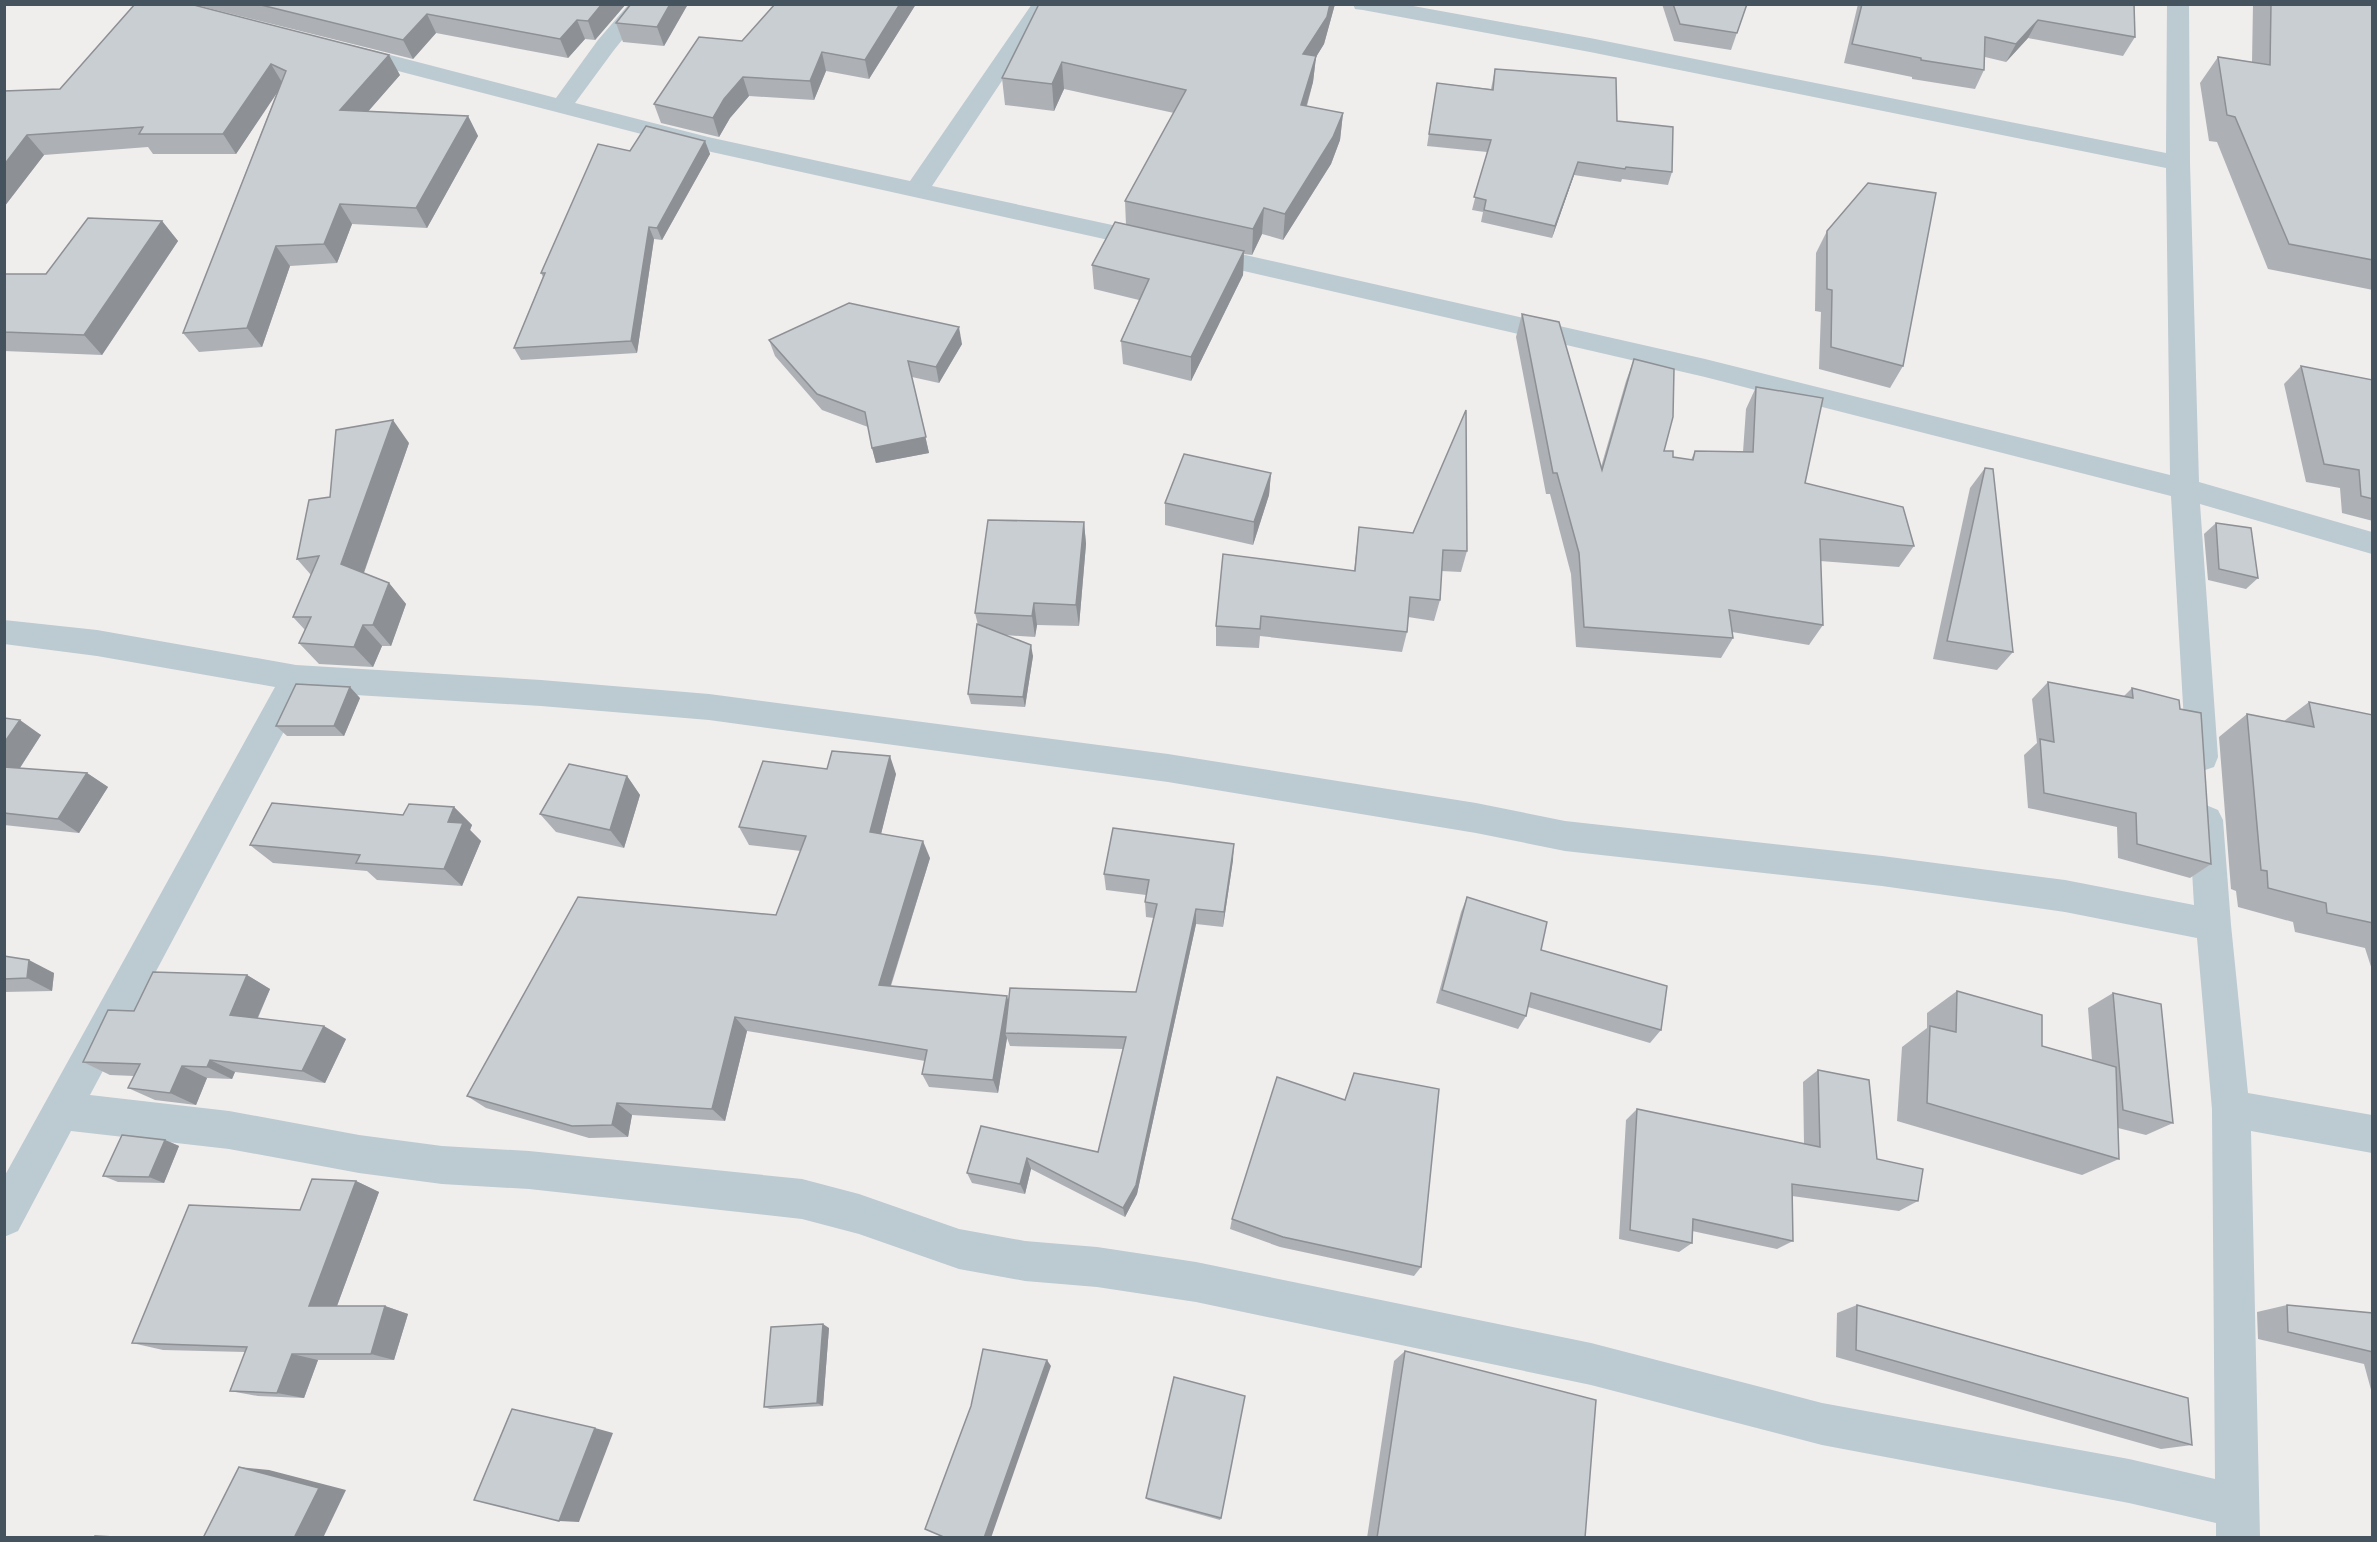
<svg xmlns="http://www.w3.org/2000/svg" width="2377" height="1542" viewBox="0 0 2377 1542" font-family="'Golos Text',sans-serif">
	<rect width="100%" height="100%" fill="#f0eded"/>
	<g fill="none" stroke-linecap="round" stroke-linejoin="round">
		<g fill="#bccad1" fill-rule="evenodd">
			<path d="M629,4h22l-37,46 -39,53 133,34 202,44 122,-177h21l-121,182 222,48 9,2 4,6 -4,6 -9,2 -447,-99 -363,-94 -3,-5 3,-5 8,-2 204,53 42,-58z"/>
			<path d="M1353,4h49l188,34 576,115 1,-149h22l1,159 9,319 173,50v22l-172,-50 18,253 -4,10 -12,4 -12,-4 -4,-10 -15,-261 -466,-119 -513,-118 -4,-6 4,-6 9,-2 504,114 465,116 -4,-307 -576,-116 -227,-42 -8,-1z"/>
			<path d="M4,620l93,10 199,35 245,15 168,14 459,60 308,49 89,18 317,35 183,24 129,25 -5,-85 5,-10 12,-5 12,5 5,10 8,105 17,168 124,22v38l-121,-22 9,407h-44v-15l-87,-20 -307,-58 -231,-60 -395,-83 -99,-15 -72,-6 -66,-12 -100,-35 -57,-15 -273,-30 -87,-5 -83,-11 -130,-24 -158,-18 -53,100 -14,6v-60l271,-490 -178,-31 -93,-12zM305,692l236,14 168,14 459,62 308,51 89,18 317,35 183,26 132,26 15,171 3,370 -86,-20 -307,-56 -231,-60 -395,-81 -99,-15 -72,-6 -66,-12 -100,-35 -57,-15 -273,-28 -87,-5 -83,-11 -130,-24 -139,-16z"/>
		</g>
	</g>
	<g fill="#adb1b5">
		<path d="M135,4l265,71 -32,36 100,5 10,20 -51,92 -75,-4 -15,39 -47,3 -28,81 -63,5 -16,-19 95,-243 -42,64h-83l-5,-7 -104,8 -40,52v-116l56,-2z"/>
		<path d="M192,4h434l-31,36 -10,-1 -17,19 -132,-25 -23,26z"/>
		<path d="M688,4l-24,42 -41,-4 -7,-19z"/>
		<path d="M775,4h141l-47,75 -43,-8 -12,29 -65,-4 -19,22 -11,19 -58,-14 -7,-19 88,-63z"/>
		<path d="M1039,4h296l-11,40 -8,13 -3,25 -6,24 36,7 -3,27 -9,24 -48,76 -21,-6 -10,21 -8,-1 -1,21 -52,106 -68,-17 -2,-23 18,-41 -45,-11 -2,-24 34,-40 -1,-24 49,-88 -110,-24 -10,22 -49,-6 -3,-27z"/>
		<path d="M1662,4h85l-16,46 -57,-9z"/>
		<path d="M1858,4h276l1,33 -12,19 -95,-18 -22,24 -21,-5 -1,13 -9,19 -63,-10v-2l-68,-14z"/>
		<path d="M2253,4h120v286l-105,-21 -51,-127 -8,-1 -9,-58 18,-26 34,5z"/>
		<path d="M1495,69l122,52 55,51 -4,13 -46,-6 -1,3 -47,-7 -22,63 -71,-16 2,-10 -11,-2 15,-58 -60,-6 10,-63 54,6z"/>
		<path d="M705,141l5,13 -48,86 -8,-1 -17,114 -116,7 -7,-12 29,-71 -2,-4 89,-122z"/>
		<path d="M162,221l16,20 -76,114 -98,-4v-77h42z"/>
		<path d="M1827,231l76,135 -13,22 -71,-19 2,-57 -6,-1 1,-58z"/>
		<path d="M1522,314l79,153 25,-86 8,-22 30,92 9,6 18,3 4,-9 48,1 3,-43 10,-22 49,96 109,63 -15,21 -79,-6 3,64 -14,20 -77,-13 1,6 -12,20 -145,-11 -5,-73 -21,-80h-4l-30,-157z"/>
		<path d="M769,340l193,4 -23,39 -27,-6 17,76 -53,10 -4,-15 -4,-21 -46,-17 -47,-54z"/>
		<path d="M2301,366l72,14v141l-31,-8 -2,-25 -34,-6 -22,-98z"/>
		<path d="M409,443l-45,130 25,10 17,21 -15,42h-9l-9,21 -54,-3 -20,-21 6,-13 -12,-13 18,-42 -14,-16 33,-62z"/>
		<path d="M1985,468l28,184 -16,18 -64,-11 37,-171z"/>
		<path d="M1271,473l-2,22 -16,50 -88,-20v-22z"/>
		<path d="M1084,522l2,22 -7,82 -42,-1 -2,12 -31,-2 29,21 -8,51 -54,-3 -3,-10 10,-69 -3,-12z"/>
		<path d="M2216,523l42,55 -12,11 -38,-9 -4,-46z"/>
		<path d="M1359,527l108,24 -6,21 -20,-1 -1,29 -6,21 -26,-4 -1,15 -5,20 -142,-16 -1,12 -43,-2v-20l138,-55z"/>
		<path d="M2048,682l75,15 9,-9 48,21 31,155 -21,14 -72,-20 -1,-31 -89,-19 -4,-53 13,-12 -5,-44z"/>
		<path d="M360,698l-16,38h-57l-11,-10z"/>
		<path d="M2309,702l64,13v258l-8,-25 -70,-16 -2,-10 -55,-15 -2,-16 -5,-2 -12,-152 28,-23 37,7z"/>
		<path d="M4,718l37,17 -21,33 67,5 21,14 -29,46 -75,-8z"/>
		<path d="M827,769l69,5 -15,60 49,24 -39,128 117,15 128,-9 18,-74 -8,-1 -1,-15 1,-7 -40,-5 -2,-16 129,-14 -10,67 -27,-3 -59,270 -12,23 -94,-48 -6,25 -53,-11 -5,-10 14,-47 117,26 25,-103 -113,-3 -3,-8 -9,55 -69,-6 -7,-13 3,-13 -178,-30 -22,90 -93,-6 -4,22 -39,1 -103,-30 -19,-12 309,-181 25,-64 -52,-6 -10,-18z"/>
		<path d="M627,776l13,19 -16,53 -68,-16 -16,-18z"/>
		<path d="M454,807l18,18 -2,5 11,11 -19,45 -85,-6 -10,-9 -94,-8 -23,-18 153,-30z"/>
		<path d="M1467,897l74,53 120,80 -11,13 -122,-36 -2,9 -8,13 -82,-26 25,-91z"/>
		<path d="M4,956l50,17 -2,18 -48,1z"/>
		<path d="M247,975l23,14 -12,29 88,21 -21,44 -90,-11 -3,7 -25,-1 -11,27 -41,-5 -27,-12 6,-12 -24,-1 -27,-13 51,-51z"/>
		<path d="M1957,991l85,55 50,14 -4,-52 25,-15 60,130 -27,12 -28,-7 1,31 -37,16 -185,-54 5,-74 25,-19v-15z"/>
		<path d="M1818,1070l59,89 41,42 -19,10 -107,-15 1,45 -16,8 -85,-18v12l-13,9 -60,-13 7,-119 11,-11 167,35 -1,-62z"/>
		<path d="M165,1140l14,6 -15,37 -46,-1 -15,-6z"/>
		<path d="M356,1181l23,11 -42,114h48l23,8 -14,46h-76l-14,38 -46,-2 -28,-5 15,-39 -82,-2 -31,-7 168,-133z"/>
		<path d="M1232,1219l189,48 -7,9 -134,-29 -50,-18z"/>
		<path d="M1857,1305l335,140 -31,4 -325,-92 1,-44z"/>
		<path d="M2287,1305l86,8v84l-9,-33 -106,-25 -1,-27z"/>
		<path d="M829,1328l-6,78 -53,3 -6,-2z"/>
		<path d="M1405,1351l180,187h-218l27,-177z"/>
		<path d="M1146,1498l75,20 -1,2 -72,-20z"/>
	</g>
	<g fill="#8d9094">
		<path d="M602,4h24l-31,36 -7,-19z"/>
		<path d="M670,4h18l-24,42 -7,-19z"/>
		<path d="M900,4h16l-47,75 -4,-19z"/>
		<path d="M1330,4h5l-11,40 -8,13 -3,25 -14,50 4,-78z"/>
		<path d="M427,14l9,19 -23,26 -10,-19z"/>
		<path d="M577,20l8,19 -17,19 -8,-19z"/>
		<path d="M2038,20l-10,18 -22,24 10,-18z"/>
		<path d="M822,52l4,19 -12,29 -4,-19z"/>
		<path d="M389,55l11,20 -48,55 -12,-20z"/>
		<path d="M1062,62l2,27 -10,22 -2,-27z"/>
		<path d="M271,64l12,20 -47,70 -13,-20z"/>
		<path d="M743,77l6,19 -19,22 -11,19 -6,-19 11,-19z"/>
		<path d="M1343,113l-3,27 -9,24 -48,76 2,-26z"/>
		<path d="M468,116l10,20 -51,92 -11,-20z"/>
		<path d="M27,135l17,20 -40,52v-42z"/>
		<path d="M705,141l5,13 -48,86 -5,-12z"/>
		<path d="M1578,162l-4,13 -22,63 3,-12z"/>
		<path d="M340,204l12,20 -15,39 -13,-19z"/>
		<path d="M1264,208l-2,26 -10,21 1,-26z"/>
		<path d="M162,221l16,20 -76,114 -18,-20z"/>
		<path d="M649,227l5,12 -17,114 -6,-12z"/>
		<path d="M276,246l14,20 -28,81 -15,-19z"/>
		<path d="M1244,251l-1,24 -52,106v-24z"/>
		<path d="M959,327l3,17 -23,39 -3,-16z"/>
		<path d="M908,361l21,92 -53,10 -4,-15z"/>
		<path d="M393,420l16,23 -50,143 -18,-22z"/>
		<path d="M1271,473l-2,22 -16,50 1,-23z"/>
		<path d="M1084,522l2,22 -7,82 -3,-21z"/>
		<path d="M389,583l17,21 -15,42 -18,-21z"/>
		<path d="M1034,603l3,22 -2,12 -3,-21z"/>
		<path d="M363,625l19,21 -9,21 -19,-20z"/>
		<path d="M1031,645l2,11 -8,51 -2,-10z"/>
		<path d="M350,687l10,11 -16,38 -10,-10z"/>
		<path d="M20,720l21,15 -29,45 -8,-5v-32z"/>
		<path d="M890,756l6,18 -19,76 -7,-18z"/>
		<path d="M87,773l21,14 -29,46 -21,-14z"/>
		<path d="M627,776l13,19 -16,53 -14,-18z"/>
		<path d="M454,807l18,18 -2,5 11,11 -19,45 -18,-17 4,-47z"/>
		<path d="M923,841l7,17 -44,142 -7,-15z"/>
		<path d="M1234,844l-1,16 -10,67 1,-15z"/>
		<path d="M1196,909v15l-59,270 -12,23 -2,-9z"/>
		<path d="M29,960l25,13 -2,18 -25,-13z"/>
		<path d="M247,975l23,14 -17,39 -23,-13z"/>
		<path d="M1007,996l4,14 -6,23 2,5 -9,55 -5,-13z"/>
		<path d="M735,1017l12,14 -22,90 -13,-12z"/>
		<path d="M324,1026l22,13 -21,44 -23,-12z"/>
		<path d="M210,1060l25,12 -3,7 -25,-12z"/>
		<path d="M182,1066l25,12 -11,27 -26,-12z"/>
		<path d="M617,1103l15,12 -4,22 -16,-12z"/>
		<path d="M165,1140l14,6 -15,37 -15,-6z"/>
		<path d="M1027,1158l4,11 -6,25 -5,-10z"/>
		<path d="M356,1181l23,11 -45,122 -25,-8z"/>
		<path d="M385,1306l23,8 -14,46 -23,-6z"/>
		<path d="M823,1324l6,4 -6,78 -6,-3z"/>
		<path d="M292,1354l26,6 -14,38 -27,-5z"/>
		<path d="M1047,1360l4,6 -60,172h-7z"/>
		<path d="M595,1428l18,5 -34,89 -20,-1z"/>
		<path d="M239,1467l30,3 77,20 -23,48h-29z"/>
	</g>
	<g fill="#c9ced3" stroke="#8d9094" stroke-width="1.5">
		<path d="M135,4h55l199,51 -49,55 128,6 -52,92 -76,-4 -16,40 -48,2 -29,82 -64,5 103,-262 -15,-7 -48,70h-84l4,-7 -116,8 -23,30v-74l56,-2z"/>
		<path d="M257,4h345l-14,17 -11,-1 -17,19 -133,-25 -24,26z"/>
		<path d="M631,4h39l-13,23 -41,-4z"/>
		<path d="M775,4h125l-35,56 -43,-8 -12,29 -67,-4 -19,22 -11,19 -59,-14 45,-67 43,4z"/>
		<path d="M1039,4h291l-3,13 -24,37 13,2 -15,49 42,8 -10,24 -48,77 -21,-6 -11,21 -128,-28 61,-111 -124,-28 -10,22 -50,-6z"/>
		<path d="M1673,4h74l-10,29 -57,-9z"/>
		<path d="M1862,4h272l1,33 -97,-17 -22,24 -31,-7 -1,33 -63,-10v-2l-69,-14z"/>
		<path d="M2271,4h102v256l-84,-16 -54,-127 -8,-2 -9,-58 52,8z"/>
		<path d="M1495,69l121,9 1,43 56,6 -1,45 -46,-5 -1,2 -47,-7 -23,64 -71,-16 2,-10 -12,-3 17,-57 -62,-6 8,-51 56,7z"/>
		<path d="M646,126l59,15 -48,87 -8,-1 -18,114 -117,7 31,-75h-4l57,-129 32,7z"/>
		<path d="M1868,183l68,10 -33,173 -72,-19 1,-57 -5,-1v-58z"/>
		<path d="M88,218l74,3 -78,114 -80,-3v-58h42z"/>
		<path d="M1115,222l129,29 -53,106 -70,-16 28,-62 -57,-14z"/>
		<path d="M849,303l110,24 -23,40 -28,-6 18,76 -54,11 -7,-36 -48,-18 -48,-54z"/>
		<path d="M1522,314l37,8 43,148 32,-111 40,10 -1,48 -9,34h9v6l20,3 2,-9 58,1 3,-65 67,11 -18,85 98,24 11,39 -94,-7 3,86 -94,-15 4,28 -149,-11 -5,-74 -22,-80h-4z"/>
		<path d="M2301,366l72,14v119l-12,-3 -2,-26 -35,-6z"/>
		<path d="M1466,410l1,141 -24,-1 -3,50 -30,-3 -3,35 -146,-16 -1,13 -44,-3 7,-72 132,17 4,-44 54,6z"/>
		<path d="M393,420l-52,144 48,19 -16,42h-10l-9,22 -55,-4 12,-26h-18l26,-61 -22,3 12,-59 21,-3 6,-67z"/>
		<path d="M1184,454l87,19 -17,49 -89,-19z"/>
		<path d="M1985,468l8,1 20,183 -66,-11z"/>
		<path d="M988,520l96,2 -8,83 -42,-2 -2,13 -57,-3z"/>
		<path d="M2216,523l35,5 7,50 -39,-9z"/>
		<path d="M977,624l54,21 -8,52 -55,-3z"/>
		<path d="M2048,682l85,16 -1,-10 47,12 1,9 21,4 10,151 -74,-20 -1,-31 -92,-20 -4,-54 14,3z"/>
		<path d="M296,684l54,3 -16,39h-58z"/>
		<path d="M2309,702l64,13v208l-46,-10 -1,-10 -58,-15 -1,-17 -6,-1 -14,-156 67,13z"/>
		<path d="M4,718l16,2 -16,23z"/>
		<path d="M832,751l58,5 -20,76 53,9 -44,144 128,11 -14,84 -71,-6 5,-24 -192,-33 -23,92 -95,-6 -5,22 -40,1 -105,-30 111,-199 198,18 30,-79 -67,-9 24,-66 64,8z"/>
		<path d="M569,764l58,12 -17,54 -70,-16z"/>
		<path d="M4,767l83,6 -29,46 -54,-6z"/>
		<path d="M272,803l131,12 6,-11 45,3 -6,15 15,1 -19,46 -88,-6 4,-8 -110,-10z"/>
		<path d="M1113,828l121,16 -10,68 -28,-3 -60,276 -13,23 -96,-50 -7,26 -53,-11 14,-47 117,26 28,-115 -121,-4 5,-45 126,4 21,-88 -12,-2 4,-22 -45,-6z"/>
		<path d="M1467,897l80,25 -6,28 126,36 -6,44 -130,-37 -5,23 -84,-26z"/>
		<path d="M4,956l25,4 -2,18 -23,1z"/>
		<path d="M153,972l94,3 -17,40 94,11 -22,45 -92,-11 -3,7 -25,-1 -12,27 -42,-5 12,-24 -57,-2 25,-52 26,1z"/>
		<path d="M1957,991l85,24v31l74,21 3,92 -192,-56 3,-77 26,6z"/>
		<path d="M2113,993l48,11 12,119 -50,-13z"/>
		<path d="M1818,1070l51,10 8,79 46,10 -5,32 -126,-17 1,57 -100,-22 -1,24 -62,-13 7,-121 183,38z"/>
		<path d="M1354,1073l85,16 -18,178 -138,-30 -51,-18 45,-142 68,23z"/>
		<path d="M122,1135l43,5 -16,37 -46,-1z"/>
		<path d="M312,1179l44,2 -47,125h76l-14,48h-79l-15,39 -47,-2 17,-44 -115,-4 57,-138 111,5z"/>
		<path d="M1857,1305l331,93 4,47 -336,-95z"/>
		<path d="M2287,1305l86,8v39l-85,-20z"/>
		<path d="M823,1324l-6,79 -53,4 7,-80z"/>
		<path d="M983,1349l64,11 -63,178h-38l-21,-9 46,-123z"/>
		<path d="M1405,1351l191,49 -11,138h-208z"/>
		<path d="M1174,1377l71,19 -24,122 -75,-20z"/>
		<path d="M512,1409l83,19 -36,93 -85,-21z"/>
		<path d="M239,1467l80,21 -25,50h-91z"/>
		<path d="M95,1536l40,2h-40z"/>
	</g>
	<rect width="2377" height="1542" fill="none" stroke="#44535d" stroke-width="12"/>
</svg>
